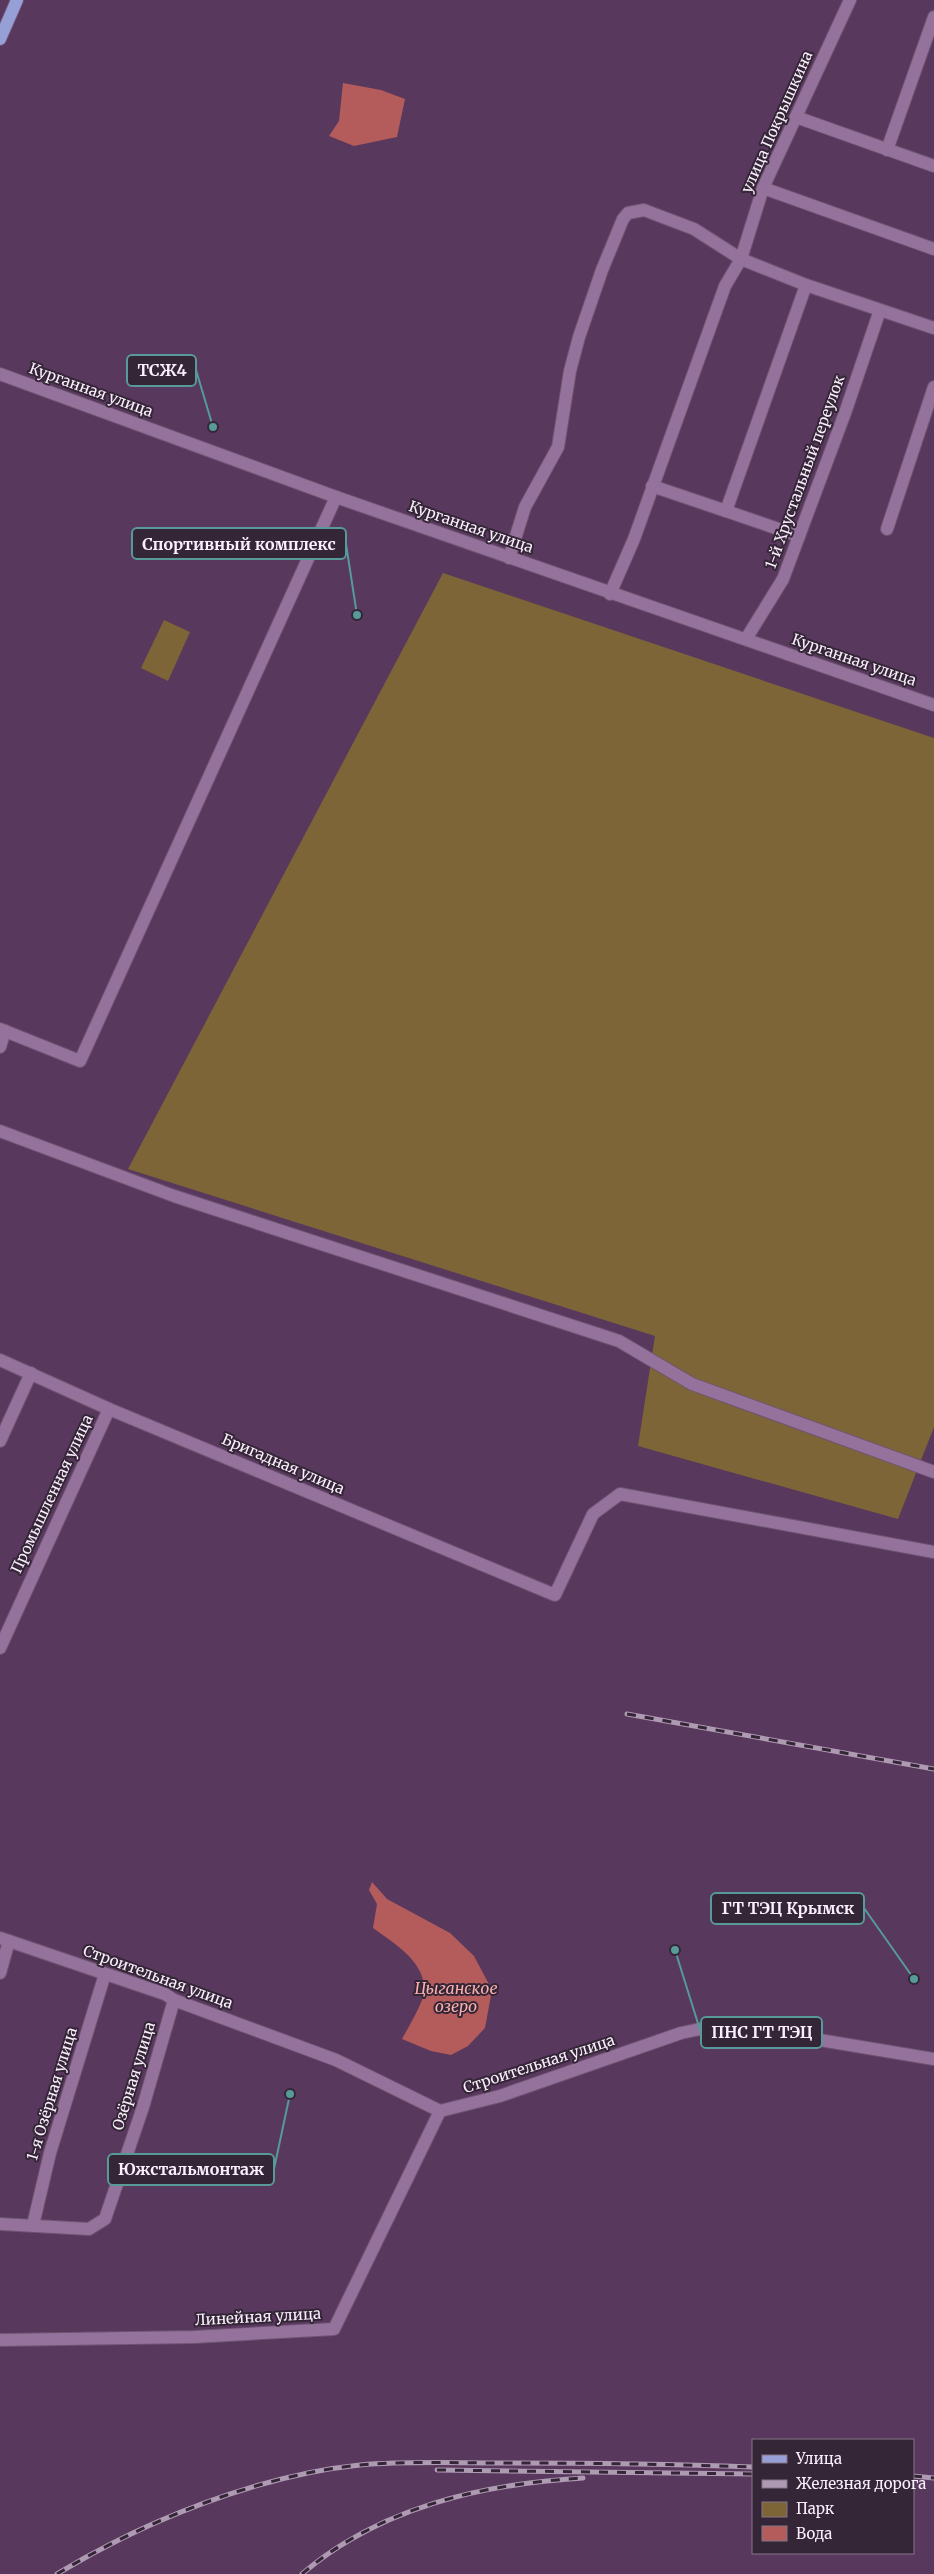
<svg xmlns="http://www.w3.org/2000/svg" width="934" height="2574" viewBox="0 0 934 2574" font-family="Merriweather,serif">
	<rect width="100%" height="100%" fill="#58385d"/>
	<g fill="#7d6537">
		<path d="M443,573l491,165v689l-36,92 -260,-73 17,-110 -527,-167z"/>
		<path d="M164,620l26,12 -22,49 -27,-13z"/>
	</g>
	<g fill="#b35c5b">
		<path d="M343,83l38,7 24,9 -8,38 -43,9 -25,-10 10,-15z"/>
		<path d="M372,1882l15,17 63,34 24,23 18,34 -7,38 -17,18 -17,9 -20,-4 -29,-12c7,-13 15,-26 20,-39 11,-34 -26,-55 -49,-72l4,-24 -8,-14z"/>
	</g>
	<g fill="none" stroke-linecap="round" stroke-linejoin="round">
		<defs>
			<g id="minor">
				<path d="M796,117l138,49"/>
				<path d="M887,150l47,-133"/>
				<path d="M763,188l171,61"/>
				<path d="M0,374l336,123 598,208"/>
				<path d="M652,486l74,25 80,-226"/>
				<path d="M726,511l73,25"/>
				<path d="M887,529l47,-142"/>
				<path d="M509,558l16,-51 33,-60 12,-76 9,-34 23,-67 21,-51 5,-6 16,-3 50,19 47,30 65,26 128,43"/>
				<path d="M610,594l24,-55 91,-253 16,-27 22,-71 87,-188"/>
				<path d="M746,639l37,-60 62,-166 35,-103"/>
				<path d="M0,1029l80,32 256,-564"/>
				<path d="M0,1047l5,-16"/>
				<path d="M0,1131l174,65 445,145 73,43 242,88"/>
				<path d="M0,1360l109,49 446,186 38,-81 27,-20 314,58"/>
				<path d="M0,1441l31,-68"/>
				<path d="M0,1648l109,-239"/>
				<path d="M0,1938l165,56 9,6 162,60 104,51 60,-15 181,-63 43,-9 210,35"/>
				<path d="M0,1973l9,-32"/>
				<path d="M0,2224l89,5 16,-10 38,-112 31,-107"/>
				<path d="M33,2225l17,-72 55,-179"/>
				<path d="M0,2340l194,-3 140,-8 106,-218"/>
			</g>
			<path id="major" d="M0,39l17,-39"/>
		</defs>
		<use href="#minor" stroke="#6e5472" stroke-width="14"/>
		<use href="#major" stroke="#6e5472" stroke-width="14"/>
		<use href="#minor" stroke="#95729b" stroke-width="12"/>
		<use href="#major" stroke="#979fd7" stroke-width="12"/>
		<defs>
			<g id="rail">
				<path d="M627,1714l307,55"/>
				<path d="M437,2470l316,4"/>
				<path d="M913,2476l21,2"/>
				<path d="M57,2574c87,-53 202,-99 303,-109 47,-4 94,-2 140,-2 84,0 168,1 253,4"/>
				<path d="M302,2574c78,-67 181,-90 281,-96"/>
			</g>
		</defs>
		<use href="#rail" stroke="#af9ab3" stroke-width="5"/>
		<use href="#rail" stroke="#342637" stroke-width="3" stroke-dasharray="9" stroke-linecap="butt"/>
	</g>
	<g text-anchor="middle" stroke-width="4" stroke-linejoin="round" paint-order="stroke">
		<g font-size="15" fill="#fbeffd" stroke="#342637">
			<text transform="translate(777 122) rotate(-66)" y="5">улица Покрышкина</text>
			<text transform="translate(91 390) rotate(20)" y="5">Курганная улица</text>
			<text transform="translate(805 472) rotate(-70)" y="5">1-й Хрустальный переулок</text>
			<text transform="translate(471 527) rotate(19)" y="5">Курганная улица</text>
			<text transform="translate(854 660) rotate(19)" y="5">Курганная улица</text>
			<text transform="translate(283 1464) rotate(23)" y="5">Бригадная улица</text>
			<text transform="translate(52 1494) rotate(-65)" y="5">Промышленная улица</text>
			<text transform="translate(158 1977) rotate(20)" y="5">Строительная улица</text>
			<text transform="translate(539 2064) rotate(-18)" y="5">Строительная улица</text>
			<text transform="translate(134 2076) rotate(-73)" y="5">Озёрная улица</text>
			<text transform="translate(52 2094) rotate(-73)" y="5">1-я Озёрная улица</text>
			<text transform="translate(258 2317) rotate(-3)" y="5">Линейная улица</text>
		</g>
		<g font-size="16" font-style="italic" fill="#f9afac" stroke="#342637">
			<text x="456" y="1994">Цыганское<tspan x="456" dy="18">озеро</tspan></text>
		</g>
	</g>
	<path fill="none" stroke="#569a99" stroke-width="2" d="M213 427L196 370M357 615L346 544M914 1979L864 1908M675 1950L701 2033M290 2094L274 2169"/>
	<g fill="#569a99" stroke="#342637" stroke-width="2">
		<circle cx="213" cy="427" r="5"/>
		<circle cx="357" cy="615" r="5"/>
		<circle cx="914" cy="1979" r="5"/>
		<circle cx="675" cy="1950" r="5"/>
		<circle cx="290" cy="2094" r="5"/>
	</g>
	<g fill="#342637" stroke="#569a99" stroke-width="2">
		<rect x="127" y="355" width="69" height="31" rx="5"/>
		<rect x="132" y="528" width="214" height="31" rx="5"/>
		<rect x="711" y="1893" width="153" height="31" rx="5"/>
		<rect x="701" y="2017" width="121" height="31" rx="5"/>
		<rect x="108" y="2154" width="166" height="31" rx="5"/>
	</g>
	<g font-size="16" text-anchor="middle" font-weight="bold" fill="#fbeffd">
		<text x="162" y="376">ТСЖ4</text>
		<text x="239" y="550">Спортивный комплекс</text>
		<text x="788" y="1914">ГТ ТЭЦ Крымск</text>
		<text x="762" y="2038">ПНС ГТ ТЭЦ</text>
		<text x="191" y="2175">Южстальмонтаж</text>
	</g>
	<rect x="752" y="2439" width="162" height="115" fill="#342637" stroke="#847686"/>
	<rect x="762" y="2455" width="25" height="8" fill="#979fd7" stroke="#847686"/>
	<text x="796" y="2464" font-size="15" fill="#fbeffd">Улица</text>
	<rect x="762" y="2480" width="25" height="8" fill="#af9ab3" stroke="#847686"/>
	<text x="796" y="2489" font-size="15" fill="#fbeffd">Железная дорога</text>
	<rect x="762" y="2502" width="25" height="15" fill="#7d6537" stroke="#847686"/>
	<text x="796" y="2514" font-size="15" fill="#fbeffd">Парк</text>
	<rect x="762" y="2526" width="25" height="15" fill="#b35c5b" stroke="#847686"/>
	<text x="796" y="2539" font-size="15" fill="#fbeffd">Вода</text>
</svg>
